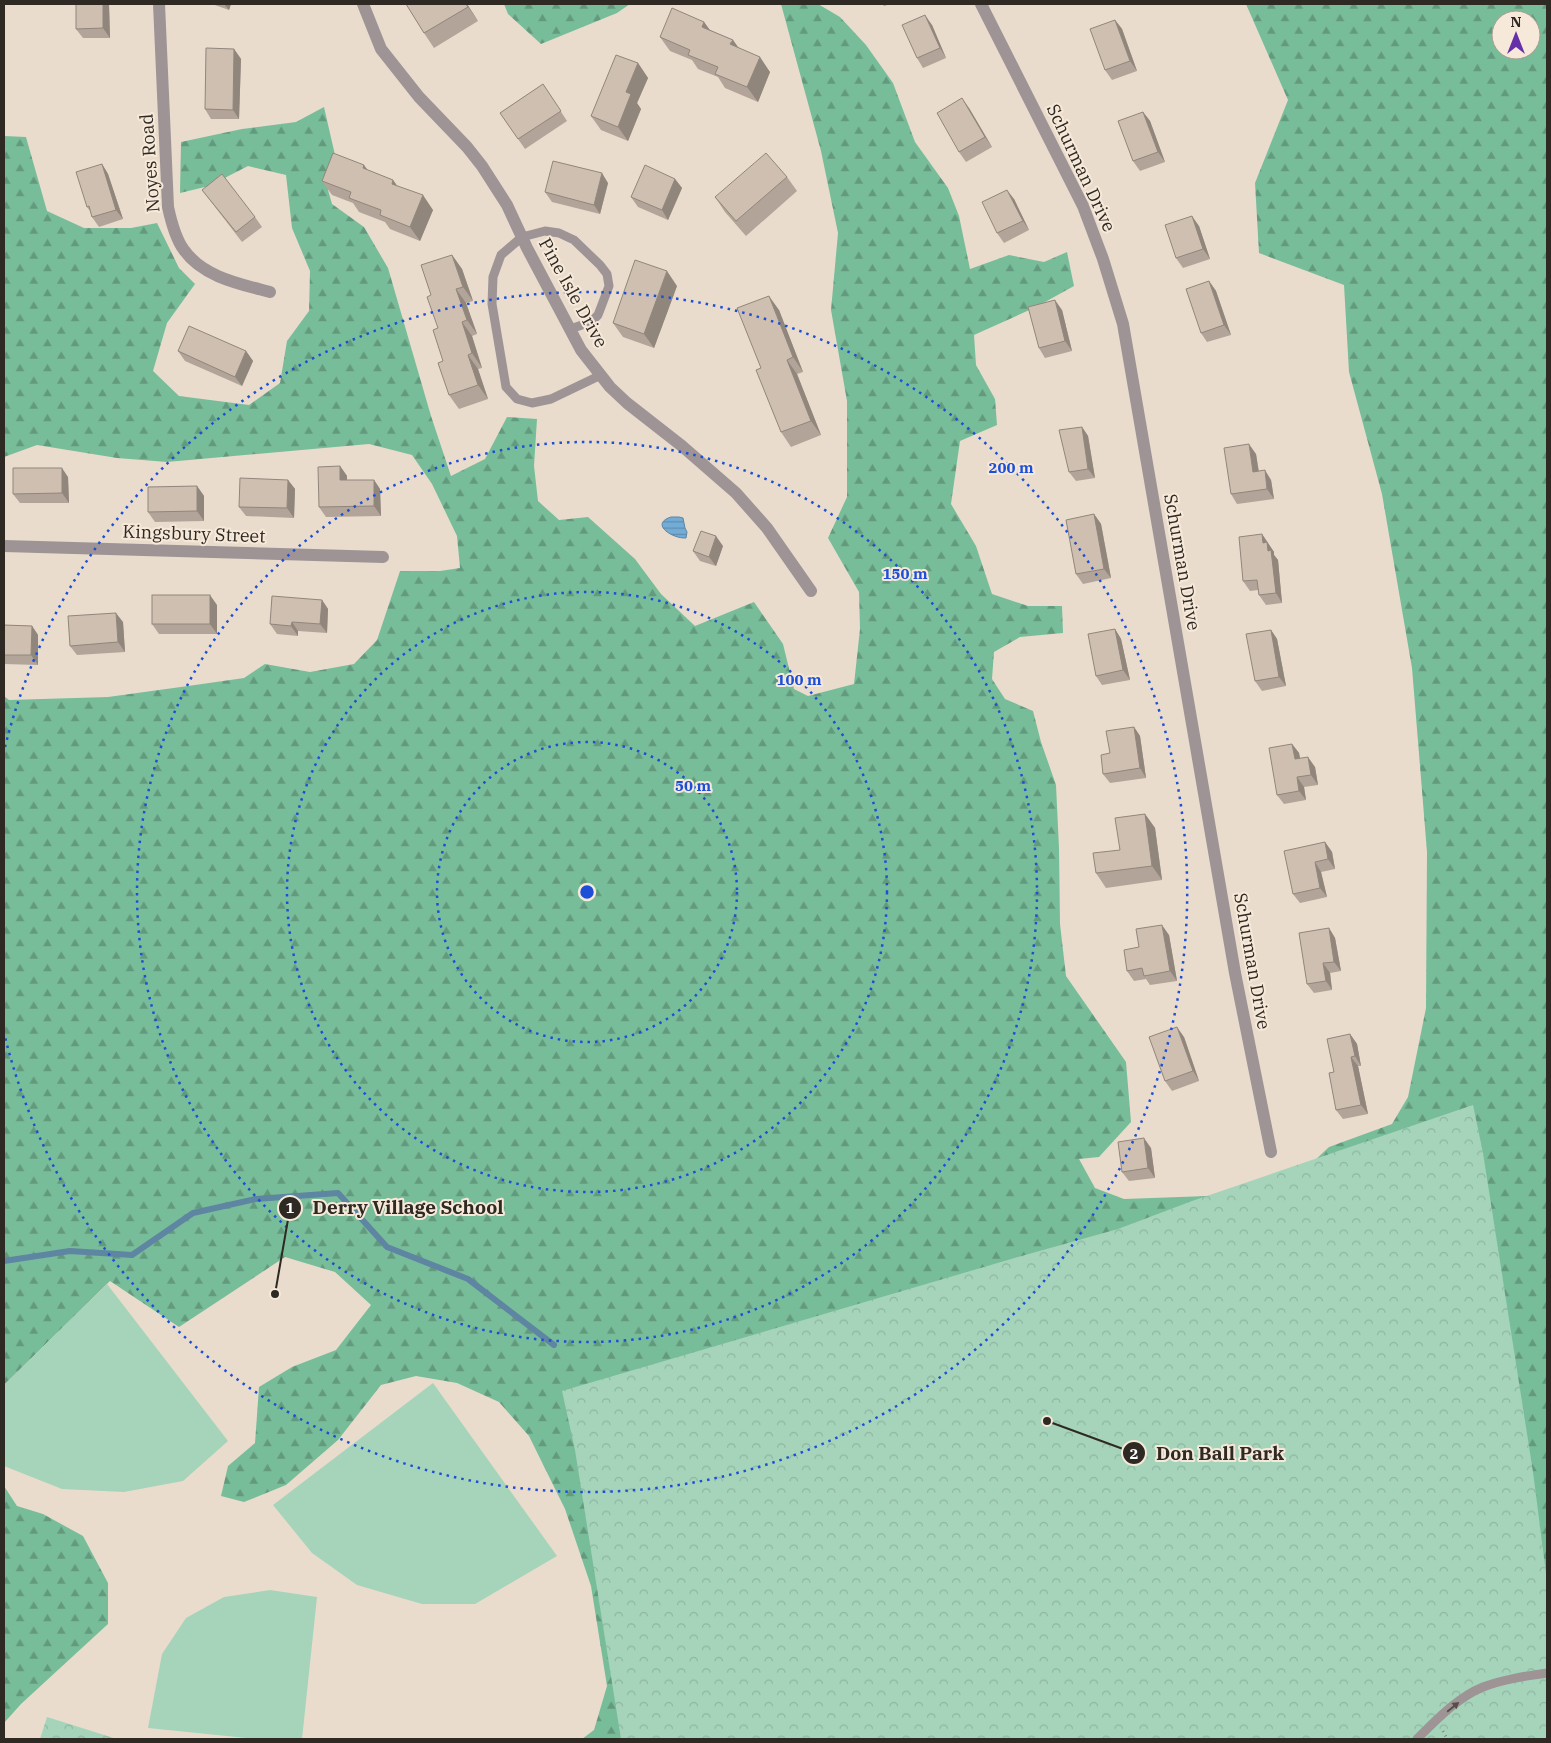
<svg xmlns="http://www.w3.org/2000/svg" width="1551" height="1743" viewBox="0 0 1551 1743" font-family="'IBM Plex Serif',serif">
	<defs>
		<pattern id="forest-firs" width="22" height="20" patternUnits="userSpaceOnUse" patternTransform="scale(1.25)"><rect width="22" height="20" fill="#78bd9a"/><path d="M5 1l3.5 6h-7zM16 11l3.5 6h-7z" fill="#639a7d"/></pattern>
		<pattern id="park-crowns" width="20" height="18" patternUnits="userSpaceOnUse" patternTransform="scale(1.25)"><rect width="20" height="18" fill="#a5d4bb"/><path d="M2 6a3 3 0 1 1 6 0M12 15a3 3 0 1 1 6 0" fill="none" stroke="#8eb6a0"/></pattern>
		<pattern id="water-rules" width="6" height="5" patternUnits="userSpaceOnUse" patternTransform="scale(1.25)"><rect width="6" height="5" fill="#73acd7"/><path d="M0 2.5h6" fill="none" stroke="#5f8cae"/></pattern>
	</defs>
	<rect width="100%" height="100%" fill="#e9dccc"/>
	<g fill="url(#forest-firs)" fill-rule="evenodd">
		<path d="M504,4h126l-13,9 -76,31 -33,-30z"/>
		<path d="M781,4h37l22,13 26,28 27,38 22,59 33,46 11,28 11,53 39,-14 35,7 23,-10 7,34 -38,21 -62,28 2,30 19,34 2,26 -37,16 -9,63 25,42 16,48 36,12h34l1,27 -43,4 -26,15 -2,27 13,20 28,12 8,31 15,43 3,63 1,76 6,52 60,86 5,60 -32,35 -20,2 16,29 29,11 111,-4 61,-17 33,-31 63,-23 16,-27 18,-89 1,-156 -15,-184 -30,-174 -33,-122 -5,-87 -85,-32 -4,-70 33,-83 -42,-96h301v1630l-187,105h-778l12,-9 13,-44 -16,-100 -26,-77 -36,-73 -30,-34 -42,-19 -41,-7 -35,9 -43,55 -52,45 -42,17 -23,-6 7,-30 27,-23 4,-56 33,-20 44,-17 35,-45 -36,-33 -50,-15 -106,70 -69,-46 -106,104v-689l5,4 99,-3 80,-11 56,-8 21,-14 45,8 44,-8 23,-24 23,-69h40l20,-3 -3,-32 -25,-52 -20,-29 -43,-11 -202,18 -50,-4 -80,-13 -33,12v-321l22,1 21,74 37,17h47l26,-5 22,45 16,16 -28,39 -14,48 26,25 70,9 31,-22 7,-42 22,-30 1,-40 -18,-43 -6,-53 -38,-9 -39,20 -29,7 1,-51 61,-13 54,-7 28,-15 11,48 -7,35 4,14 32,23 24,41 43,148 20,60 34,-17 22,-42 30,2 -3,47 4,35 21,19 29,-3 47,42 26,35 34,32 59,-24 29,42 11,45 14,7 46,-12 6,-55 -1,-37 -31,-54 19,-41v-96l-16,-91 7,-77 -17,-82zM1501,20h30v30h-30z"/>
		<path d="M4,1486l13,20 26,8 40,22 25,47v41l-87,80 -17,19z"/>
	</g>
	<g fill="url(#park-crowns)">
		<path d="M1473,1105l10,48 50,319 14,109v158h-926l-46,-289 -13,-59 456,-134 100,-28 74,-28z"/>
		<path d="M47,1717l70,22h-77z"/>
	</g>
	<g fill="#a5d4bb">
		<path d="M107,1284l121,157 -45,40 -59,11 -62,-3 -58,-23v-81z"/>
		<path d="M433,1383l124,173 -82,48h-53l-65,-19 -45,-32 -39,-48z"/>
		<path d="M270,1590l47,7 -15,142h-45l-109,-11 14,-74 24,-36 38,-21z"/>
	</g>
	<path fill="url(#water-rules)" stroke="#5e85a1" d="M671,517h8l4,1 2,10 2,4 -1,6c-13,1 -37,-14 -15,-21z"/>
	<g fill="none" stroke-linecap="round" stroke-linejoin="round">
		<path stroke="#5e85a1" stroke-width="6" d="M4,1261l66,-10 62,4 61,-42 63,-14 82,-6 49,54 81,32 86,66"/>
		<path stroke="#898075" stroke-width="3" stroke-dasharray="1 4" stroke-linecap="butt" d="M1443,1731l4,8"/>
		<g stroke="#9e9496" stroke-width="9">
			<path d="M570,329l21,-7 7,-7 11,-29 -2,-12 -7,-9 -26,-25 -15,-7 -14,-2 -23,6 -21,18 -8,22 -1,27 14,83 11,12 15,4 19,-4 50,-24"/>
			<path d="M1417,1739c19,-19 41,-42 66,-52 21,-8 43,-11 64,-14"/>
		</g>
		<g stroke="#9e9496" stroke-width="12">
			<path d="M159,4l9,203c3,14 7,31 16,43 19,27 56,34 86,42"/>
			<path d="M363,4l18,45 38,48 48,50 15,19 25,39 20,43 54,102 29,37 17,16 55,43 54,47 31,35 44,63"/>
			<path d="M981,4l102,202 20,53 20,65 112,649 36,179"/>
			<path d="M4,546l379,11"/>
		</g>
	</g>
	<g fill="#b2a498">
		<path d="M109,4l1,34h-27l-7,-9z"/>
		<path d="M212,4h19l-2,6z"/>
		<path d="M406,4h61l11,17 -44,27 -10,-15z"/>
		<path d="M882,4h9l-7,2z"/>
		<path d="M1115,20l7,9 15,42 -25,9 -7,-10z"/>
		<path d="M704,22l6,8 23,10 5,8 32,24 -12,30 -33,-14 -7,-11 -20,-8 -6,-9 -22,-9 -10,-14z"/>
		<path d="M932,25l14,33 -23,10 -6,-10z"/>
		<path d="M234,49l7,10 -2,60h-28l-6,-10z"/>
		<path d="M638,63l10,15 -11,25 4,6 -13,32 -27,-11 -10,-14z"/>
		<path d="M543,84l24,37 -42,28 -25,-36z"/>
		<path d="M969,108l23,39 -26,15 -7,-10z"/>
		<path d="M1143,112l7,9 15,41 -25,9 -7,-10z"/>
		<path d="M102,164l6,10 15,45 -24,8 -7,-10 -2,-6 -3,-4z"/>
		<path d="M368,170l25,10 4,6 36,24 -13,31 -30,-12 -5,-7 -26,-10 -6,-9 -21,-8 -10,-14z"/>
		<path d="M787,177l10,14 -51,45 -21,-24 -10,-15z"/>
		<path d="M675,179l7,9 -14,32 -30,-13 -7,-10z"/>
		<path d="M608,183l-8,31 -48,-12 -7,-10z"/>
		<path d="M202,190l53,27 7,10 -20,15z"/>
		<path d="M1014,199l15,31 -25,13 -7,-10z"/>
		<path d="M1199,226l11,33 -27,9 -7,-10z"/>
		<path d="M452,255l10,14 11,32 -7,2 11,31 -5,2 10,32 -4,1 10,30 -29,10 -10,-14 -11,-67 -7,-33z"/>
		<path d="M1209,281l7,10 15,44 -24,7 -6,-9z"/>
		<path d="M677,286l-23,62 -31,-11 -10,-14z"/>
		<path d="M779,310l24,62 -6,2 24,61 -30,12 -10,-15 -20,-64z"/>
		<path d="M1062,310l10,41 -27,7 -6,-10z"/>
		<path d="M178,351h68l7,10 -11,25 -57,-25z"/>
		<path d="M1082,427l6,9 7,42 -19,3 -7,-9z"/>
		<path d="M1256,454l3,17 12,9 3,19 -37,5 -6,-10z"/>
		<path d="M340,466l7,10v4h27l6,9 1,27 -55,1 -7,-10z"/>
		<path d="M68,477l1,26h-49l-7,-9z"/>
		<path d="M288,480l7,9 -1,29 -48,-2 -7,-9z"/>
		<path d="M197,486l7,10v25l-49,1 -7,-10z"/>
		<path d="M1094,514l7,10 10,54 -28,6 -7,-10z"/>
		<path d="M1262,534l12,18v3l4,5 4,43 -16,2 -7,-10 -1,-5 -8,1 -7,-10z"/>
		<path d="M723,546l-7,20 -16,-5 -7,-10z"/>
		<path d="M322,600l6,9 -1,24 -29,-2v5l-21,-2 -7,-10z"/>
		<path d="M217,605v29h-58l-7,-10z"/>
		<path d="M123,622l2,30 -48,3 -7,-9z"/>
		<path d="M4,625l28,1 6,9v30l-34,-1z"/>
		<path d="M1115,629l6,10 9,41 -28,5 -6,-9z"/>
		<path d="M1271,630l6,9 9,47 -24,5 -7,-10z"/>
		<path d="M1134,727l6,9 6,42 -36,5 -7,-9 7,-21z"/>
		<path d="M1292,744l7,9 1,5 15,9 3,18 -14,2 2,13 -22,4 -7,-9z"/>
		<path d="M1145,814l10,14 7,52 -56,8 -10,-15 24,-23z"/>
		<path d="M1325,842l7,10 3,17 -14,3 6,25 -27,6 -7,-9z"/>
		<path d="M1329,928l6,10 6,33 -11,2 2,17 -18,3 -7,-9z"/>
		<path d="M1169,935l8,46 -27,4 -4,-6 -12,2 -7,-10 12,-24z"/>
		<path d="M1350,1034l7,10 4,22h-3l10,48 -25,5 -7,-9 -2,-38z"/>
		<path d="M1184,1037l15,44 -27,10 -7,-10z"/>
		<path d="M1151,1148l4,30 -26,3 -7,-9z"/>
	</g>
	<g fill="#91867c">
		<path d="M103,4h6l1,34 -7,-10z"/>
		<path d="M224,4h7l-2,6z"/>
		<path d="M466,4h1l11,17z"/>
		<path d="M925,15l7,10 14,33 -6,-10z"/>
		<path d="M1115,20l7,9 15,42 -7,-10z"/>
		<path d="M704,22l10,14 -12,-9z"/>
		<path d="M733,40l10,14 -13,-10z"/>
		<path d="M234,49l7,10 -2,60 -6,-9z"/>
		<path d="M760,57l10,15 -12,30 -11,-15z"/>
		<path d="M638,63l10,15 -11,25 4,6 -13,32 -10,-14 8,-35z"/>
		<path d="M962,98l7,10 23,39 -7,-10z"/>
		<path d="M1143,112l7,9 15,41 -7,-10z"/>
		<path d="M102,164l6,10 15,45 -7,-9z"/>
		<path d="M364,165l10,14 -11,-11z"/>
		<path d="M602,173l6,10 -8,31 -6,-9z"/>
		<path d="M675,179l7,9 -14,32 -6,-10z"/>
		<path d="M393,180l10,14 -11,-10z"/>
		<path d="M1007,190l7,9 15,31 -6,-9z"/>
		<path d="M423,195l10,15 -13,31 -10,-14z"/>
		<path d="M1192,216l7,10 11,33 -7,-10z"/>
		<path d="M452,255l10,14 11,32 -10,-14z"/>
		<path d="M667,271l10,15 -23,62 -10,-14z"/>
		<path d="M1209,281l7,10 15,44 -7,-10z"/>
		<path d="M456,289l10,14 11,31 -10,-14z"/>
		<path d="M769,296l10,14 24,62 -10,-15z"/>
		<path d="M1055,300l7,10 10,41 -7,-10z"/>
		<path d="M462,322l10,14 10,32 -10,-15z"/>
		<path d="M246,351l7,10 -11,25 -7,-9z"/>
		<path d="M468,355l10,14 10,30 -10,-14z"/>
		<path d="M787,360l10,14 24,61 -10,-14z"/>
		<path d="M1082,427l6,9 7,42 -7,-9z"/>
		<path d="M1249,444l7,10 4,28 -7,-10z"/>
		<path d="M340,466l7,10v14l-7,-10z"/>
		<path d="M62,468l6,9 1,26 -7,-10z"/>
		<path d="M1265,470l6,10 3,19 -7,-10z"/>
		<path d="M288,480l7,9 -1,29 -7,-10z"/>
		<path d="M374,480l6,9 1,27 -7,-10z"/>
		<path d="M197,486l7,10v25l-7,-10z"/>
		<path d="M1094,514l7,10 10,54 -7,-9z"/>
		<path d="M1262,534l12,18v3l4,5 4,43 -6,-10 -13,-50z"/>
		<path d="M716,536l7,10 -7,20 -7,-9z"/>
		<path d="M210,595l7,10v29l-7,-10z"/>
		<path d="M322,600l6,9 -1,24 -7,-9z"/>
		<path d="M116,613l7,9 2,30 -7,-10z"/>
		<path d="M292,622l6,9v5l-7,-10z"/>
		<path d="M32,626l6,9v30l-7,-10z"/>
		<path d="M1115,629l6,10 9,41 -7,-10z"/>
		<path d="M1271,630l6,9 9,47 -7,-9z"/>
		<path d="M1134,727l6,9 6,42 -6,-10z"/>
		<path d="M1292,744l7,9 3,16 -7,-10z"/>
		<path d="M1308,757l7,10 3,18 -7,-10z"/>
		<path d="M1297,777l7,10 2,13 -7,-9z"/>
		<path d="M1145,814l10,14 7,52 -10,-14z"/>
		<path d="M1325,842l7,10 3,17 -7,-10z"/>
		<path d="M1315,862l6,10 6,25 -7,-9z"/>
		<path d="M1162,925l7,10 8,46 -7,-10z"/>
		<path d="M1329,928l6,10 6,33 -7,-9z"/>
		<path d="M1323,963l7,10 2,17 -6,-9z"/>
		<path d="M1177,1027l7,10 15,44 -6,-10z"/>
		<path d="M1350,1034l7,10 4,22 -6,-10z"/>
		<path d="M1351,1057l7,9 10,48 -7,-9z"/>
		<path d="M1144,1138l7,10 4,30 -7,-10z"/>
	</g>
	<g fill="#cfbfb1" stroke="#91867c">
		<path d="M76,4h27v24l-27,1z"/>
		<path d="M406,4h60l2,3 -44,26z"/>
		<path d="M672,8l32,14 -2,5 31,13 -3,4 30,13 -13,30 -32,-13 3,-7 -30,-12 2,-5 -30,-13z"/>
		<path d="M925,15l15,33 -23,10 -15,-33z"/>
		<path d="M1115,20l15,41 -25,9 -15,-41z"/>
		<path d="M206,48l28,1 -1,61 -28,-1z"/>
		<path d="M616,55l22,8 -12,29 5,2 -13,33 -27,-11z"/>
		<path d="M543,84l18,27 -43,28 -18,-26z"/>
		<path d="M962,98l23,39 -26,15 -22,-39z"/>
		<path d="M1143,112l15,40 -25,9 -15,-40z"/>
		<path d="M333,153l31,12 -1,3 30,12 -1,4 31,11 -13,32 -30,-12 1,-5 -32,-12 2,-6 -29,-11z"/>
		<path d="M766,153l21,24 -51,44 -21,-24z"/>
		<path d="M553,161l49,12 -8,32 -49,-13z"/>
		<path d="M102,164l14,46 -24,7 -3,-11 -2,1 -11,-35z"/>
		<path d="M645,165l30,14 -13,31 -31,-13z"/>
		<path d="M222,174l33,43 -19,15 -34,-42z"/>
		<path d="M1007,190l16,31 -26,12 -15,-31z"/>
		<path d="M1192,216l11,33 -27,9 -11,-33z"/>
		<path d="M452,255l11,32 -7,2 11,31 -5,2 10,31 -4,2 10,30 -29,10 -11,-32 5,-2 -10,-31 5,-2 -11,-31 4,-2 -10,-30z"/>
		<path d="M635,260l32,11 -23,63 -31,-11z"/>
		<path d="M1209,281l15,44 -23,8 -15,-44z"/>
		<path d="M769,296l24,61 -6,3 24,61 -30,11 -25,-62 5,-2 -24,-60z"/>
		<path d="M1055,300l10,41 -26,7 -11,-41z"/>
		<path d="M189,326l57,25 -11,26 -57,-26z"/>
		<path d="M1082,427l6,42 -19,3 -10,-42z"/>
		<path d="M1249,444l4,28 12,-2 2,19 -36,5 -7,-46z"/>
		<path d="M340,466v14h34v26l-55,1 -1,-40z"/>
		<path d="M13,468h49v25l-49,1z"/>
		<path d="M240,478l48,2 -1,28 -48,-1z"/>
		<path d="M197,486v25l-49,1v-25z"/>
		<path d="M1094,514l10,55 -28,5 -10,-54z"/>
		<path d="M701,531l15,5 -7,21 -16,-6z"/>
		<path d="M1262,534l1,9 4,-1 1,9 3,-1 5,43 -17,2 -2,-15 -14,1 -4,-44z"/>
		<rect x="152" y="595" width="58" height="29"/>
		<path d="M272,596l50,4 -2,24 -28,-2 -1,4 -21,-2z"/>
		<path d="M116,613l2,29 -48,4 -2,-30z"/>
		<path d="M4,625l28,1 -1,29h-27z"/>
		<path d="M1115,629l8,41 -27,6 -8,-42z"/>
		<path d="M1271,630l8,47 -24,4 -9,-47z"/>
		<path d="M1134,727l6,41 -37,6 -2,-19 9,-2 -4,-22z"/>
		<path d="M1292,744l3,15 13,-2 3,18 -14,2 2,14 -22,4 -8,-47z"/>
		<path d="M1145,814l7,52 -56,7 -3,-20 27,-3 -5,-32z"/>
		<path d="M1325,842l3,17 -13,3 5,26 -27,6 -9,-43z"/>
		<path d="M1162,925l8,46 -26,5 -2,-8 -15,3 -3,-21 15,-3 -3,-18z"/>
		<path d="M1329,928l5,34 -11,1 3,18 -19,3 -8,-51z"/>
		<path d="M1177,1027l16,44 -28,10 -16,-44z"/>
		<path d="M1350,1034l5,22 -4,1 10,48 -25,5 -7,-37 5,-1 -7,-33z"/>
		<path d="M1144,1138l4,30 -26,4 -4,-30z"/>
	</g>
	<defs><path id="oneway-solid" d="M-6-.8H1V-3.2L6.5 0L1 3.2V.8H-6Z" transform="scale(1.25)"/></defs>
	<use fill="#554e4b" href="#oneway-solid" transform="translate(1453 1707) rotate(-39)"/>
	<g fill="none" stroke="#1d4ed8" stroke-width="2.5" stroke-dasharray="2.5 5">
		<circle cx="587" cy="892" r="150"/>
		<circle cx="587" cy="892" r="300"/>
		<circle cx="587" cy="892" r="450"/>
		<path d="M5 747A600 600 0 1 1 5 1037"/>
	</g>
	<g text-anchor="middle" stroke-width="4" stroke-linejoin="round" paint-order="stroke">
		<g font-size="18" fill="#2e2923" stroke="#f7e9d9">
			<text transform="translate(150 163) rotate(-94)" y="6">Noyes Road</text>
			<text transform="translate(1081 168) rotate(65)" y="6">Schurman Drive</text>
			<text transform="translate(573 293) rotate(61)" y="6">Pine Isle Drive</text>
			<text transform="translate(194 534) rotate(2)" y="6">Kingsbury Street</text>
			<text transform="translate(1182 562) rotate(80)" y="6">Schurman Drive</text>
			<text transform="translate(1252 961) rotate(80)" y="6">Schurman Drive</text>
		</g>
	</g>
	<circle cx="587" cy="892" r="8" fill="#1d4ed8" stroke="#f7e9d9" stroke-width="2.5"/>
	<g font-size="15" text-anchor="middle" font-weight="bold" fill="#1d4ed8" stroke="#f7e9d9" stroke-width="4" stroke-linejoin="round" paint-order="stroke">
		<text x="1011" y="473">200 m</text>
		<text x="905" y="579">150 m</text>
		<text x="799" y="685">100 m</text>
		<text x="693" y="791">50 m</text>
	</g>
	<path fill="none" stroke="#2e2923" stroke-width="2" d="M275 1294L290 1208M1047 1421L1134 1453"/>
	<g fill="#2e2923" stroke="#f7e9d9" stroke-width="2">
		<circle cx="275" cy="1294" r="5"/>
		<circle cx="1047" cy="1421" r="5"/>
		<circle cx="290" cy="1208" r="12"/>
		<circle cx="1134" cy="1453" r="12"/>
	</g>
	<g font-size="15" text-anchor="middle" font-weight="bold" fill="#fff">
		<text x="290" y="1213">1</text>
		<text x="1134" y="1459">2</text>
	</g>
	<g font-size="19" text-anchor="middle" font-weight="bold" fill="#2e2923" stroke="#f7e9d9" stroke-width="4" stroke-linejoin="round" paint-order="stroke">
		<text x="408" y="1214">Derry Village School</text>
		<text x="1220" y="1460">Don Ball Park</text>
	</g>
	<rect width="1551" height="1743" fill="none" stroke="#2e2923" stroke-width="10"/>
	<g transform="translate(1516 35)"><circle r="24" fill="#f7e9d9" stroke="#a79c90"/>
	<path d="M0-4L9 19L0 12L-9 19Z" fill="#6631a8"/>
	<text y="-8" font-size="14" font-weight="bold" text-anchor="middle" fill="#2e2923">N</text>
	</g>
</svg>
